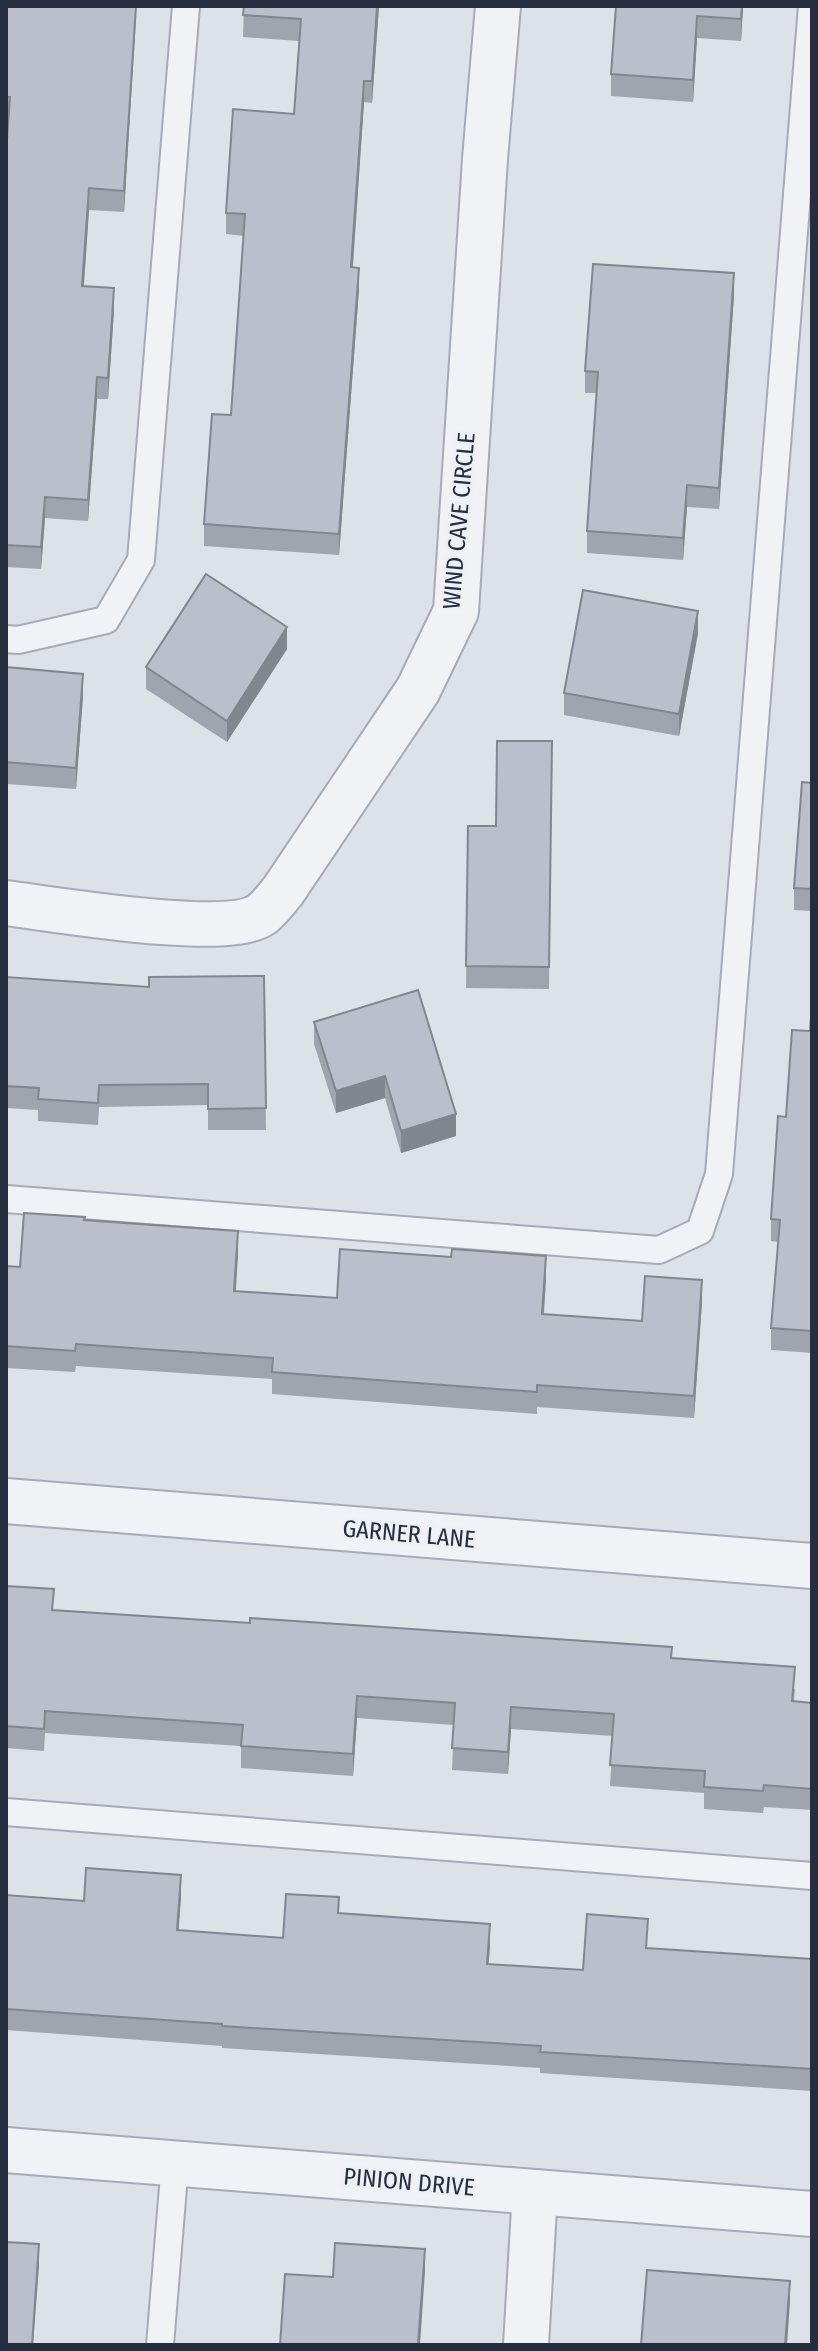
<svg xmlns="http://www.w3.org/2000/svg" width="818" height="2351" viewBox="0 0 818 2351" font-family="'Fira Sans Condensed',sans-serif">
	<rect width="100%" height="100%" fill="#dde1e8"/>
	<g fill="none" stroke-linecap="round" stroke-linejoin="round">
		<defs>
			<g id="service">
				<path d="M6,639l12,1 88,-20 35,-60 45,-554"/>
				<path d="M6,1199l653,51 41,-19 19,-57 93,-1168"/>
				<path d="M6,1812l806,64"/>
				<path d="M160,2345l15,-182"/>
			</g>
			<g id="minor">
				<path d="M6,903c48,6 222,36 256,11 8,-6 15,-16 21,-23l135,-201 38,-79 29,-452 13,-153"/>
				<path d="M6,1501l806,65"/>
				<path d="M6,2150l806,64"/>
				<path d="M526,2345l9,-153"/>
			</g>
		</defs>
		<use href="#service" stroke="#a6abb5" stroke-width="30"/>
		<use href="#minor" stroke="#a6abb5" stroke-width="48"/>
		<use href="#service" stroke="#f0f2f6" stroke-width="26"/>
		<use href="#minor" stroke="#f0f2f6" stroke-width="44"/>
	</g>
	<g fill="#a0a4af">
		<path d="M6,6h130l-12,206 -35,-2 -5,76 30,24 -6,89h-11l-9,122 -43,-3 -4,51 -35,-2v-414l2,-34h-2z"/>
		<path d="M244,6h135l-7,97 -8,-1 -11,165 6,22 -20,266 -135,-9v-22l27,-109 13,-179 -18,-2v-21l68,-99 5,-73 -56,-4z"/>
		<path d="M616,6h127l-2,35 -44,-3 -4,64 -82,-6v-22z"/>
		<path d="M734,295l-15,214 -32,-2 -4,53 -96,-7v-22l10,-138h-12v-22z"/>
		<path d="M698,633l-19,103 -115,-21v-22z"/>
		<path d="M287,649l-60,93 -81,-53v-22z"/>
		<path d="M6,667l77,29 -7,93 -70,-5z"/>
		<path d="M552,741l-3,248 -83,-1 2,-162h28z"/>
		<path d="M812,783v128l-18,-1v-22z"/>
		<path d="M264,976l2,154h-58v-25l-109,2 -1,18 -60,-4v-11l-32,-2v-131l143,10z"/>
		<path d="M812,1003v350l-41,-3v-22l7,-86 -7,-1v-22l15,-102 24,-86z"/>
		<path d="M314,1022l142,114 -55,17 -16,-55 -49,15 -22,-69z"/>
		<path d="M85,1220l153,33 -2,38 101,7 209,-20 -2,36 98,7 60,-20 -8,117 -157,-11v7l-265,-20v-15l-196,-13 -1,6 -69,-4v-102l14,1z"/>
		<path d="M6,1586l48,24 618,48 123,31 -1,12 18,2v107l-48,-3 -1,6 -59,-4v-16l-94,-7 3,-50 -102,-7 -3,45 -56,-4 2,-45 -97,-7 -4,58 -112,-8v-22l-196,-13 -1,18 -38,-3z"/>
		<path d="M6,1895l78,6 97,-4 -3,34 105,7 56,-25 151,33 -2,18 95,6 65,-22 164,11v132l-272,-18v-5l-318,-20v-2l-216,-16z"/>
	</g>
	<g fill="#82868e">
		<path d="M136,6v11l-12,195v-21z"/>
		<path d="M377,6h2l-7,97v-22z"/>
		<path d="M742,6h1l-2,35v-22z"/>
		<path d="M697,16v22l-4,64v-22z"/>
		<path d="M364,81v21l-13,187v-22z"/>
		<path d="M89,188v22l-7,98v-22z"/>
		<path d="M359,268v21l-20,266v-21z"/>
		<path d="M734,273v22l-15,214v-21z"/>
		<path d="M114,288v22l-6,89v-21z"/>
		<path d="M97,377v22l-9,122v-21z"/>
		<path d="M687,485v22l-4,53v-22z"/>
		<path d="M45,497v21l-4,51v-22z"/>
		<path d="M698,611v22l-19,103v-22z"/>
		<path d="M287,627v22l-60,93v-21z"/>
		<path d="M83,674v22l-7,93v-21z"/>
		<path d="M385,1076v22l-49,15v-22z"/>
		<path d="M456,1114v22l-55,17v-22z"/>
		<path d="M238,1231v22l-4,60v-22z"/>
		<path d="M546,1256v22l-4,58v-22z"/>
		<path d="M702,1280v21l-8,117v-22z"/>
		<path d="M357,1696v22l-4,58v-22z"/>
		<path d="M511,1707v22l-3,45v-22z"/>
		<path d="M181,1875v22l-4,55v-22z"/>
		<path d="M490,1924v22l-3,39v-21z"/>
		<path d="M39,2244v22l-6,79h-1z"/>
		<path d="M425,2249v22l-5,74h-2z"/>
		<path d="M790,2281v21l-3,43h-2z"/>
	</g>
	<g fill="#babfcb" stroke="#82868e" stroke-width="2">
		<path d="M6,6h130l-12,185 -35,-3 -7,98 32,2 -6,90 -11,-1 -9,123 -43,-3 -4,50 -35,-2v-392l4,-56h-4z"/>
		<path d="M244,6h133l-5,75h-8l-13,186 8,1 -20,266 -135,-10 8,-110 19,1 14,-201 -19,-1 7,-104 61,5 7,-95 -58,-4z"/>
		<path d="M616,6h126l-1,13 -44,-3 -4,64 -82,-6z"/>
		<path d="M593,264l141,9 -15,215 -32,-3 -4,53 -96,-7 11,-159 -13,-1z"/>
		<path d="M206,574l81,53 -60,94 -81,-54z"/>
		<path d="M583,590l115,21 -19,103 -115,-21z"/>
		<path d="M6,667l77,7 -7,94 -70,-6z"/>
		<path d="M497,741h55l-3,226 -83,-1 2,-140h28z"/>
		<path d="M802,782l10,1v106l-18,-1z"/>
		<path d="M264,976l2,132 -58,1v-25l-109,1 -1,18 -60,-4 1,-11 -33,-2v-109l143,10v-10z"/>
		<path d="M418,990l38,124 -55,17 -16,-55 -49,15 -22,-69z"/>
		<path d="M812,1003v328l-41,-3 9,-108 -9,-1 7,-103 8,1 6,-87 18,1z"/>
		<path d="M24,1213l61,4 -1,3 154,11 -4,60 103,7 3,-49 111,8 1,-8 94,7 -4,58 100,7 3,-45 57,4 -8,116 -157,-11v7l-265,-20 1,-14 -197,-14 -1,7 -69,-5v-80l14,1z"/>
		<path d="M6,1586l48,3 -2,21 198,13v-5l422,29 -1,11 124,9 -3,34 20,2v86l-48,-4 -1,6 -59,-4 1,-16 -95,-6 4,-51 -103,-7 -3,45 -56,-4 3,-45 -98,-7 -4,58 -112,-8 2,-21 -198,-14 -1,18 -38,-3z"/>
		<path d="M86,1868l95,7 -4,55 106,8 3,-44 53,3 -1,16 152,11 -3,40 96,6 4,-56 61,5 -2,29 166,11v110l-272,-17 1,-6 -319,-20v-2l-216,-15v-114l78,6z"/>
		<path d="M6,2242l33,2 -7,101h-26z"/>
		<path d="M335,2243l90,6 -7,96h-138l5,-71 48,3z"/>
		<path d="M647,2270l143,11 -5,64h-144z"/>
	</g>
	<g text-anchor="middle" stroke-width="6" stroke-linejoin="round" paint-order="stroke">
		<g font-size="24" fill="#262d3f" stroke="#edf0f5">
			<text transform="translate(459 521) rotate(-85)" y="8">WIND CAVE CIRCLE</text>
			<text transform="translate(409 1534) rotate(5)" y="8">GARNER LANE</text>
			<text transform="translate(409 2182) rotate(5)" y="8">PINION DRIVE</text>
		</g>
	</g>
	<rect width="818" height="2351" fill="none" stroke="#262d3f" stroke-width="16"/>
</svg>
